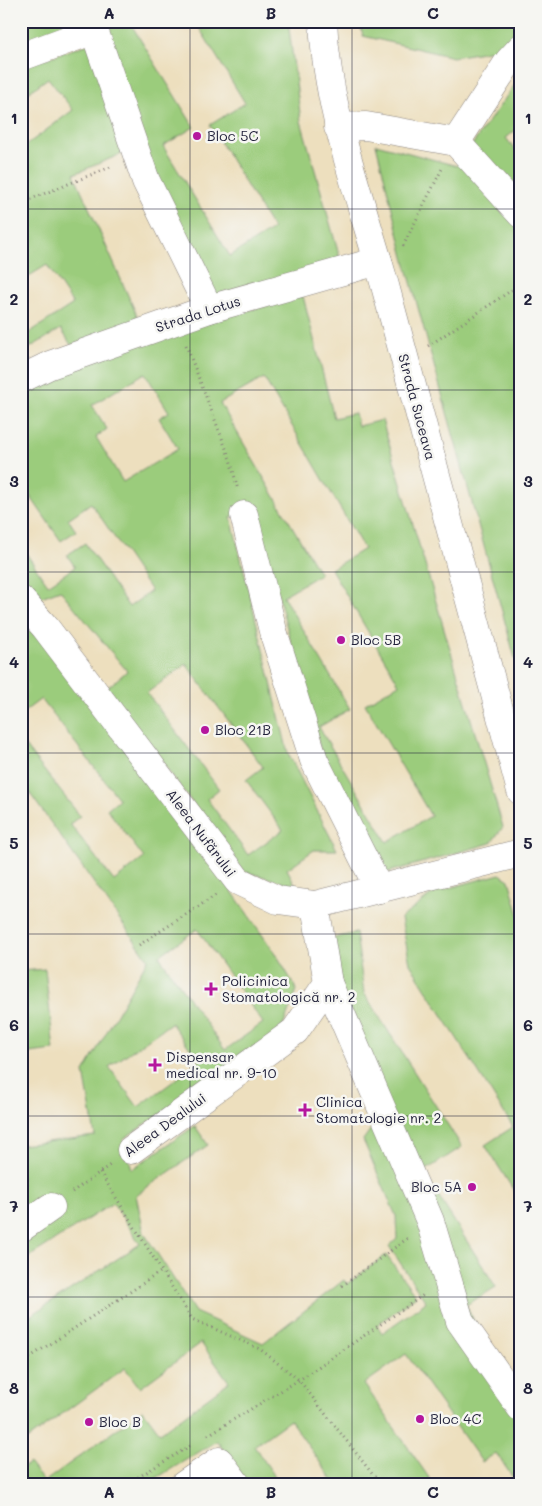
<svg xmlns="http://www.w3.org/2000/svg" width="542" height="1506" viewBox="0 0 542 1506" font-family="Mali,sans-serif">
	<rect width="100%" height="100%" fill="#f6f6f2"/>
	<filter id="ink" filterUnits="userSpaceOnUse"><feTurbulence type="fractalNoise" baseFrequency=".02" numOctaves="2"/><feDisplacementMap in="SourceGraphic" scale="10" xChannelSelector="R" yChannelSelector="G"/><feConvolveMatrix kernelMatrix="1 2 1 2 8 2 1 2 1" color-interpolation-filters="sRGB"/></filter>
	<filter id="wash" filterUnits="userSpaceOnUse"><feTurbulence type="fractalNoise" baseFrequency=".0096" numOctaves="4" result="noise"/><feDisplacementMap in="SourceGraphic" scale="20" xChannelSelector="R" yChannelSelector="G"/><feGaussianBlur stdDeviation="1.12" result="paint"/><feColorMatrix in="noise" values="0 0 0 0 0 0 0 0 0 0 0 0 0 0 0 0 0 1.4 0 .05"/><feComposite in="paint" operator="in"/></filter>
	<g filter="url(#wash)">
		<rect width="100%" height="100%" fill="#eddfbe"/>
		<g fill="#9bcc7b" stroke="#5e775b" fill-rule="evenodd">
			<path d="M21,21h64l-64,28z"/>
			<path d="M99,21h30l65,106 -31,19 67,110 43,-27 -63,-104 35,-22 -50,-82h93l13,100 40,141 -130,37 -59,-125z"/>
			<path d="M359,21h162v15l-9,11 -59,10 -90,-21z"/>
			<path d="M88,44l38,108 -52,22 65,146 -68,25 -10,-16 -40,24v-15l52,-34 -26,-39 -26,16v-132l52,-39 -25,-32 -27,20v-31z"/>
			<path d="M521,76v50l-15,12 15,19v192l-2,1 2,3v327l-117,-423 -28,-113 81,22z"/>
			<path d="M303,296l31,122 21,-5 3,13 24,-6 121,407 -12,16 -109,31 -60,-118 -66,-242 -25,3 57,236 49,97h-23l-27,19 9,17 -53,-15 -136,-183 20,-17 -67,-81 -24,9 -15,-17v-36l27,39 27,-18 -8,-12 18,-12 44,64 22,-16 -60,-88 -23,16 8,12 -15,10 -40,-58v-92c84,-45 190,-70 282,-95zM145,373l24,39 -10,6 19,31 -55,33 -27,-45 11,-8 -15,-24zM264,378l100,171 -33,20 68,115 -34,20 66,112 -44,26 -68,-115 31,-18 -67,-113 37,-22 -100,-171zM186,664l77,103 -17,13 37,50 -35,25 -41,-56 12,-10 -72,-96z"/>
			<path d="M21,611l203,269 55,79 18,31 -17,44 -157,105 9,30 63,-43 13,19 -72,50 8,38 51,79 68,31 81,-63 3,4 39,-29 30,41 -39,29 5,8 44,-31 -37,-56 8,-7 -1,-23 -33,-76 15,-21 143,301v65h-3l-22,-32 -14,9 -76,-108 -42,30 70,101h-98l-46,-65 -36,26 27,39h-32l-32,-44 -72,44h-124v-16l8,-6 15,19 99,-72 17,23 69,-51 -28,-39 -61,45 -15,-20 -104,76v-122l119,-78 -27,-41 -92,59v-117l74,-9 -11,-64 64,-113 -127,-178v-40l59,75 -10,8 44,57 30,-23 -37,-49 12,-10 -78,-100 -20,15zM197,929l66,94 -38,27 -66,-94zM171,1023l29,39 -62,45 -29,-40z"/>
			<path d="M500,874l9,6 12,43v279l-36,-57 28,-18 -103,-163 -9,-46 34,-26z"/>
			<path d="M356,933l8,60 98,154 -39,25 73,115 -30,18 1,12 -129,-327 -9,-51z"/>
			<path d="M45,969l9,81 -33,4v-83z"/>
		</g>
	</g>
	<g filter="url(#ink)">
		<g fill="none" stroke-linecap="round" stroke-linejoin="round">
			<defs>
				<g id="minor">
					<path d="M91,21l55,160 63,128"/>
					<path d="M323,21c4,94 40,182 64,272 44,166 89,332 134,498"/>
					<path d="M21,57l73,-27"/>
					<path d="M338,127l28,-1 90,16 53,-81 12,-13"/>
					<path d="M456,142l65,72"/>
					<path d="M21,379l29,-14 159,-56 169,-48"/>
					<path d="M244,515l29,116 41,129 65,129"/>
					<path d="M21,600l24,27 193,254 40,19 37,5 206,-52"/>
					<path d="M328,983l102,238 30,100 61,87"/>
					<path d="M131,1150l164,-119 33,-48 -13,-78"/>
					<path d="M21,1228l30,-21"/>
					<path d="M184,1485l35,-24 18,24"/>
				</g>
			</defs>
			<use href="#minor" stroke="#88807c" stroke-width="29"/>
			<g stroke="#88807c" stroke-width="3" stroke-dasharray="1 4" stroke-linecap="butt">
				<path d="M21,203l92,-37"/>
				<path d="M403,246l40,-79"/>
				<path d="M186,345l44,114 8,31"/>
				<path d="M428,346l93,-62"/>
				<path d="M139,945l77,-50"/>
				<path d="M100,1172l92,147 68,30 39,31 82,105"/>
				<path d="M72,1192l38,-27"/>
				<path d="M342,1286l66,-48"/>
				<path d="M21,1363l141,-92"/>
				<path d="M208,1435l91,-55 126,-86"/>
				<path d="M125,1485l65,-39"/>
			</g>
			<use href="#minor" stroke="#fff" stroke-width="28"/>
		</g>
	</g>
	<path fill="none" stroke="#22223b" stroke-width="1" stroke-opacity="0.55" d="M190,21v1464M352,21v1464M21,209h500M21,390h500M21,572h500M21,753h500M21,934h500M21,1116h500M21,1297h500"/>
	<g fill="#b5179e" stroke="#f6f6f2" stroke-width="2">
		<circle cx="197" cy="136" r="5"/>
		<circle cx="341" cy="640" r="5"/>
		<circle cx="205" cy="730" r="5"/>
		<path d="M208.5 981.5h5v5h5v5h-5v5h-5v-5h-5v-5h5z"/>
		<path d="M152.5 1057.5h5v5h5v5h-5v5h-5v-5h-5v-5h5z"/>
		<path d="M302.5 1102.5h5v5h5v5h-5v5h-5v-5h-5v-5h5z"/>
		<circle cx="472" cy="1187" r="5"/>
		<circle cx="420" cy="1419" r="5"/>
		<circle cx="89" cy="1422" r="5"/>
	</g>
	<g text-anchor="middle" stroke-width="5" stroke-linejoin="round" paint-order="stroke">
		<g font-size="14" fill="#22223b" stroke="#f6f6f2" text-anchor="start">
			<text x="207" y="141">Bloc 5C</text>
			<text x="351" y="645">Bloc 5B</text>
			<text x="215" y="735">Bloc 21B</text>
			<text x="222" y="986">Policinica<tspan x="222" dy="16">Stomatologică nr. 2</tspan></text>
			<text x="166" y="1062">Dispensar<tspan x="166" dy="16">medical nr. 9-10</tspan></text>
			<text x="316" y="1107">Clinica<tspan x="316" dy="16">Stomatologie nr. 2</tspan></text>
			<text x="462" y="1192" text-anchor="end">Bloc 5A</text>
			<text x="430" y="1424">Bloc 4C</text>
			<text x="99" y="1427">Bloc B</text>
		</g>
		<g font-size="14" fill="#22223b" stroke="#f6f6f2">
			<text transform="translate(198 314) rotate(-18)" y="5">Strada Lotus</text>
			<text transform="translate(417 407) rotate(75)" y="5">Strada Suceava</text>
			<text transform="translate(201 833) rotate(53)" y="5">Aleea Nufărului</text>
			<text transform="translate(165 1125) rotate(-36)" y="5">Aleea Dealului</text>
		</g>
	</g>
	<rect width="542" height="1506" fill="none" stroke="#f6f6f2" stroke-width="55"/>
	<rect x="28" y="28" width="486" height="1450" fill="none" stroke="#22223b" stroke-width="2"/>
	<g font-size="16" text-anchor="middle" font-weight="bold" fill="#22223b">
		<text x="109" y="19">A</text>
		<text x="271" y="19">B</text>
		<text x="433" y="19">C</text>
		<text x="14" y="124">1</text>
		<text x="528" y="124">1</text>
		<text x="14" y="305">2</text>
		<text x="528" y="305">2</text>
		<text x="14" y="487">3</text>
		<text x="528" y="487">3</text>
		<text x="14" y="668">4</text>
		<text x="528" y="668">4</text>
		<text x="14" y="849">5</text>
		<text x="528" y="849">5</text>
		<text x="14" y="1031">6</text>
		<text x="528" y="1031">6</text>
		<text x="14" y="1212">7</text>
		<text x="528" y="1212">7</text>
		<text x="14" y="1394">8</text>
		<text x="528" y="1394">8</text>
		<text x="109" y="1498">A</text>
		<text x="271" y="1498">B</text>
		<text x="433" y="1498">C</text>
	</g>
</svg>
